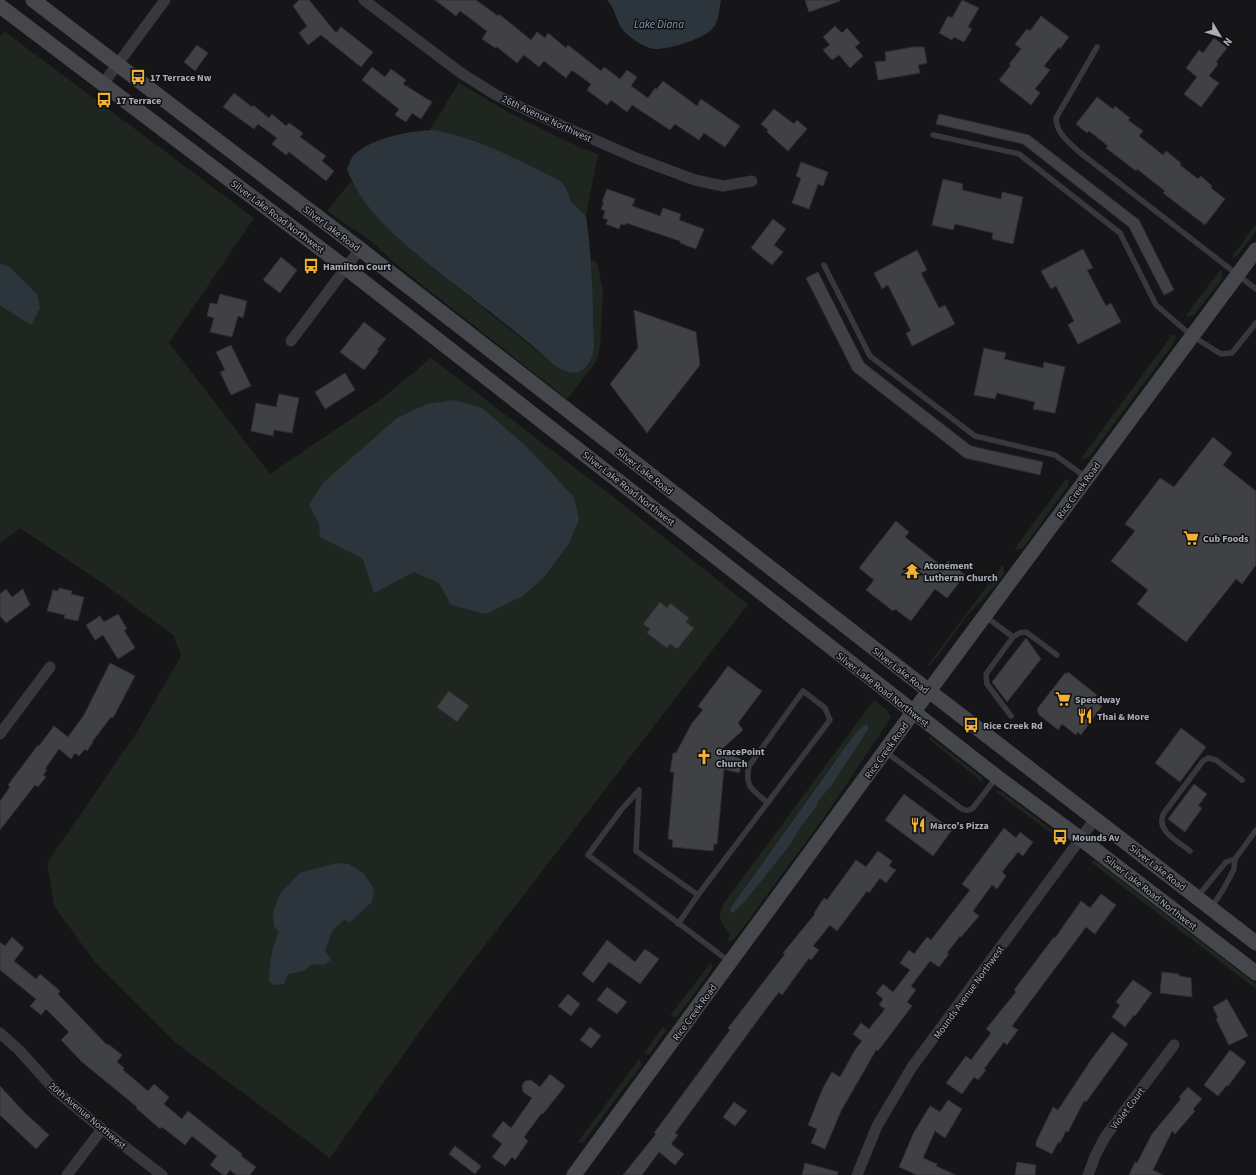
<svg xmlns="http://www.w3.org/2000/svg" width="1256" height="1175" viewBox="0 0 1256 1175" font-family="'Source Sans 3',sans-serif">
	<rect width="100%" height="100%" fill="#161618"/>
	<g fill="#1e261f" fill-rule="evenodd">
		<path d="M4,31l250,187 -85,125 101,131 114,-77 47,-39 176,134 141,112 -309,401 -109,153 -155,-116 -80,-80 -41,-56 -7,-43 90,-131 44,-76 -7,-20 -73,-54 -81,-54 -20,15v-506z"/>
		<path d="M459,83l49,29 73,36 17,6 -12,62 -15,-15 -5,-14 -6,-6c-27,-14 -55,-27 -84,-38 -14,-6 -31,-13 -47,-12z"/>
		<path d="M351,181l24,33 36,36 142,114 25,8 8,-5 5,-9 2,-16 -2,-82 6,2 6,29 -3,56 -4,15 -29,37 -165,-130 -30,-27 -45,-31z"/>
		<path d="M1256,224v7l-18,24 -5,3v-3z"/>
		<path d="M1220,270l2,1v8l-28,36 -7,2v-3z"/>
		<path d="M1172,335h3l1,2 -3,7 -83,112 -8,4v-3z"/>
		<path d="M1068,479l1,3 -1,4 -45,62 -8,2 1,-3 49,-67z"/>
		<path d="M1002,566h2v8l-10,13 -29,31 -27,38 -9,10 -1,-1z"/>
		<path d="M874,700l14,11v2l3,3 -3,6 -63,94 -89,121 -5,4h-4l3,-6c-9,-12 -14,-17 -6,-32zM863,726l6,2 -37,57 -13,15 -3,7 -13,17 -13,21 -42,53 -14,14 -2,1 -1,-6 99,-140 25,-33z"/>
		<path d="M930,737l53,41 -1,4 -53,-43z"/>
		<path d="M995,791h6l60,46 -3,1z"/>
		<path d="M1093,860l7,4 156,120v5l-164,-126z"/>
		<path d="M711,962l1,5 -2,5 -33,45 -7,-1z"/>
		<path d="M663,1026l3,5 -17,24 -5,-1z"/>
		<path d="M639,1059l3,5 -59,79 -5,-1z"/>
	</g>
	<g fill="#2c353c">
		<path d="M607,0h114c-2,10 -2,22 -9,29 -9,10 -44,21 -58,20 -11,-2 -24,-11 -31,-19 -6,-7 -8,-22 -16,-30z"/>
		<path d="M435,130c44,9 86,31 125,51l6,6 5,14 15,15c5,36 7,71 7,107 0,11 3,26 -2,36 -10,20 -23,15 -38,5 -34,-31 -71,-58 -107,-86 -37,-30 -82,-63 -99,-109 2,-5 4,-11 7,-14 18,-18 57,-24 81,-25z"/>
		<path d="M0,264l8,2 29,28 3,14 -9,17 -31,-20z"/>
		<path d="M454,400l28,8 44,38 48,51 5,23 -11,25 -24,32 -21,19 -37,18 -35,-9 -12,-22 -25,-11 -40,21 -11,-34 -43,-22 -1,-14 -10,-18 14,-22 74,-65 30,-14z"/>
		<path d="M867,724l2,4 -37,57 -13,15 -3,7 -13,17 -13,21 -42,53 -14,14 -2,1 -2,-3 1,-3 114,-160 10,-13 8,-8z"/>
		<path d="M336,863l13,1 14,9 11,16 -2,13 -22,20 -6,-2 -11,10 -8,20 6,10 -8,5 -11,-1 -8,7 -16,3 -4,10 -11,1 -4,-4c1,-21 2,-30 10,-49l-5,-6 -1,-14 7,-18 20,-21z"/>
	</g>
	<g fill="#404145" stroke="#303034">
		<path d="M299,0h10l27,33 5,-6 32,25 -12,15 -40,-32 -13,10 -9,-12 8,-7 -14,-20z"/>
		<path d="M435,0h41l22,16 1,-2 32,26 6,-8 8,6 3,-5 18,15 2,-3 33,26 3,-4 16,12 7,-9 10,7 -6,9 17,12 7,-10 2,1 6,-8 34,25 4,-7 39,27 -15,21 -21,-14 -5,7 -24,-16 -5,6 -38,-25 -5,7 -16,-12 -4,5 -20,-15 4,-6 -18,-13h-2l-5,7 -22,-17 -5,6 -15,-12 -7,8 -20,-16 -2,1 -13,-9 5,-8 -27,-20 -4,5z"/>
		<path d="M805,0h34l1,1 -31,11z"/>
		<path d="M962,0l17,8 -11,19 4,2 -8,13 -10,-5 -2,3 -13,-7 9,-17 4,2z"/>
		<path d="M1041,16l28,21 -9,12 -1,-2 -15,19 6,4 -15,19 5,4 -9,12 -32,-25 12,-15 -2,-1 12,-15 -6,-5 12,-15 3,2z"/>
		<path d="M835,26l7,7 5,-5 13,15 -5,4 8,9 -13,12 -11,-13 -7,5 -9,-10 7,-5 -7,-8z"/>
		<path d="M1214,38l13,10 -11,14 2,2 -9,12 10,7 -18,24 -17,-13 13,-17 -11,-9 13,-18 4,3z"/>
		<path d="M197,45l11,8 -13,18 -11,-9z"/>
		<path d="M913,47h11l3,16 -9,2 2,8 -42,7 -3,-18 11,-1 -1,-9z"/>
		<path d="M372,67l13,10 6,-8 15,11 -3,4 29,18 -11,17 -9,-6 -6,9 -11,-7 4,-6 -37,-29z"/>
		<path d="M234,93l18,14 1,-2 16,13 3,-4 14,12 3,-3 14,10 -3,4 26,19 -4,5 12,10 -8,10 -37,-29 -3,3 -14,-11 5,-6 -19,-14 -4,5 -31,-22z"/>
		<path d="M1097,97l16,12 2,-3 15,12 -2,2 15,11 -4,5 24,19 3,-4 15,12 -1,2 18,14 3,-3 11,10 -1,2 14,11 -20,26 -42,-32 2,-2 -28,-22 -1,2 -30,-23 2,-2 -19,-15 -2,2 -11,-9z"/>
		<path d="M774,109l20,15 3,-4 10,9 -19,22 -21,-19 1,-2 -7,-6z"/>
		<path d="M939,114l90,21 110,85 35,70 -10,5 -35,-68 -106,-83 -87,-20z"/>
		<path d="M801,162l27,10 -5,14 -5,-2 -9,25 -17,-6 9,-25 -5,-2z"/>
		<path d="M943,179l20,5 -1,6 39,9 1,-7 21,5 -10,47 -21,-5 1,-6 -38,-9 -2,6 -21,-5z"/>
		<path d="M607,189l28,10 -3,7 28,10 3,-8 18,6 -2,6 25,9 -8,20 -16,-6v-2l-54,-18 -1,2 -4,-1 -2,5 -13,-5 2,-4 -5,-2 2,-7 -4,-2 3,-7h-2z"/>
		<path d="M773,219l13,10 -12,16 9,7 -11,13 -21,-17z"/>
		<path d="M1083,249l10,19 -6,2 19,36 5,-3 10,19 -43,22 -10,-19 6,-4 -18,-35 -5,3 -10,-18z"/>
		<path d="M917,250l10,20 -6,3 18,35 6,-3 10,19 -43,22 -6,-13 5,-2 -23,-46 -6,4 -8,-16z"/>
		<path d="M281,257l16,13 -17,23 -17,-13z"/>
		<path d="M818,272l46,91 107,83 72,16 -3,13 -75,-17 -112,-87 -47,-93z"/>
		<path d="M220,294l27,7 -4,17 -5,-2 -6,21 -22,-5 4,-14 -7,-2 3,-13 7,1z"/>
		<path d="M634,310l62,22 4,33 -53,68 -37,-49 28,-36z"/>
		<path d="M364,322l22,17 -9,11 2,1 -15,19 -24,-18z"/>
		<path d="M231,345l20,41 -20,9 -11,-23 5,-2 -9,-18z"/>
		<path d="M984,348l22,5 -2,6 39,9 1,-6 21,5 -10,46 -22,-4 2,-7 -38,-9 -2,6 -21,-4z"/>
		<path d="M345,373l10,17 -30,19 -10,-17z"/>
		<path d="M279,394l20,4 -7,35 -18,-3 -1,6 -22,-5 5,-28 20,4z"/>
		<path d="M1213,437l19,16 -9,12 33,26v74l-14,19 -6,-5 -50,63 -49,-38 11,-14 -37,-29 24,-30 -10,-7 35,-46 14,9z"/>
		<path d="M896,521l13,11 -4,5 38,30 5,-6 17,14 -18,23 -12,-9 -24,32 -16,-12 -2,2 -27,-21 8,-10 -15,-12z"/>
		<path d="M59,588l13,3 -1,3 13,3 -6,24 -14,-3 1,-3 -18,-4 6,-21 5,1z"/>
		<path d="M6,589l6,8 11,-8 7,16 -24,18 -6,-7v-22z"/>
		<path d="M660,602l7,6 3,-5 19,15 -3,4 8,6 -17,21 -7,-5 -3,4 -20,-15 3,-4 -7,-5z"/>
		<path d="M118,614l9,15 -3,1 11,18 -17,11 -15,-24 -8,5 -9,-15 14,-9 4,6z"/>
		<path d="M1026,638l15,21 -34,43 -15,-20z"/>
		<path d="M110,663l25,13 -22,42 -2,-1 -19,25h1l-6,9 -2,-2 -6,7 -4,-3 -4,6 -12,-10 -14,20 2,1 -4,5 3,2 -8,10 -3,-2 -35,45v-29l10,-14 -2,-2 30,-40 1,1 15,-20 14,11 16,-22z"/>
		<path d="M728,666l34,25 -24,32 5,7 -22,20 6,2 -1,2 18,6 -5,13 -15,-4 -7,75h-3l-1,7 -41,-4 1,-7 -5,-1 6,-67h-4l3,-19h3l16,-30 11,-13 -5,-4z"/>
		<path d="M1068,672l29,23 -4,5 9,6 -21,29 -3,-3 -2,3 -14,-11 -4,6 -20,-16 1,-1 -2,-1 1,-2 -1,-1 28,-36 2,1z"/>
		<path d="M449,691l20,15 -12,16 -20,-15z"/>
		<path d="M1181,728l25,19 -26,35 -25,-19z"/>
		<path d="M1194,784l13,10 -9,12 4,2 -17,24 -17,-13z"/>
		<path d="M904,794l48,36 -19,26 -48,-36z"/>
		<path d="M1004,828l12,10 4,-6 13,10 -10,14 -5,-4 -16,20 4,4 -9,13 -5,-4 -19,26 6,5 -18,21 -1,-1 -13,17 2,1 -10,13 -9,-6 -19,25 5,4 -9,12 5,4 -34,45 -2,-1 -35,61 -16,38 -14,-6 6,-14 -9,-4 15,-37 9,-16 8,5 15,-27 7,-9 -9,-7 8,-11 8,6 16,-20 -6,-4 4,-6 -7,-6 7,-9 10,8 17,-22 -10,-7 9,-13 5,4 13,-17 4,3 39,-50 -8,-6z"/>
		<path d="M878,851l14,10 -3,5 7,4 -10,13 -6,-5 -11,15 -2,-2 -30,40 -7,-6 -17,21 6,4 -8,10 -2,-2 -27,37 -3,-3 -19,25 -85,116 3,2 -7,9 13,10 -9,11 -16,-13 -17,23h-19l33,-41 -2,-1 76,-103 -2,-2 57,-74 -2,-1 32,-39 -1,-1 10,-15 3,2 29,-40 10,7z"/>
		<path d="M1101,894l15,11 -21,29 -9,-7 -74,99 6,4 -11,15 -3,-3 -20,27 2,1 -8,10 -4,-3 -12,17 -16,-11 20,-27 5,4 20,-27 -5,-4 30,-37 -2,-2 40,-53 1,1 26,-37 9,7z"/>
		<path d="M12,937l12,11 -10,13 22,18 4,-5 20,17 -2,3 49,51 1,-1 14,11 -5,7 7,6 -1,2 25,21 6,-7 15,13 -5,7 18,15 6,-8 54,43 -1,2 15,11 -6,8h-14l-6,-5 -4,5h-3l-13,-10 7,-9 -25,-20 -7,9 -23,-18 -2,2 -24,-21 1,-1 -55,-45 -21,-22 8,-8 -23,-23 -5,6 -11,-9 6,-7 -36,-29v-28l5,4z"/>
		<path d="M607,940l28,22 10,-13 14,10 -19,25 -31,-22 -16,21 -11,-9z"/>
		<path d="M1162,972l17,2v2l12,2 1,19 -32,-4z"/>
		<path d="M1133,980l19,13 -17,23 -1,-1 -9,12 -13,-10 8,-12 -4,-3z"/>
		<path d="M607,987l20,15 -10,12 -20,-14z"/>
		<path d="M568,994l12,10 -9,12 -13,-10z"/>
		<path d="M1227,999l21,37 -19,9 -13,-26 2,-1 -5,-11z"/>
		<path d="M590,1027l11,9 -10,12 -11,-8z"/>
		<path d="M1112,1032l16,12 -42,58 -2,-1 -16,31 -2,-1 -6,12 -2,-1 -6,12 -16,-8v-4l17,-35 5,3 33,-50z"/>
		<path d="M1230,1050l16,12 -18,24 -1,-1 -9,11 -14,-11z"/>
		<path d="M550,1074l15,12 -22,28 -1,-1 -18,24 4,4 -13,19 -3,-3 -7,9 -13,-9 10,-13 -10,-8 11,-15 8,7 21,-30 -9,-6 -1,-6 3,-5 6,-1 9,7z"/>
		<path d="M0,1086l23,25 26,24 -13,14 -36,-34z"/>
		<path d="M1188,1087l14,12 -9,10 2,2 -20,23 -3,-3 -19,39 10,5h-34l6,-13 2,1 15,-29 29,-35 -2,-2z"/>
		<path d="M948,1100l14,9 -17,29 -10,-7 -12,27 14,6 -1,2 20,9h-39l-18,-8 15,-35 16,-26 10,6z"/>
		<path d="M734,1102l13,9 -12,15 -12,-9z"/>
		<path d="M455,1146l26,20 -6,8 -26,-20z"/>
		<path d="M1017,1162l19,3 -1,10h-20z"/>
		<path d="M805,1163l33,9 -1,3h-35z"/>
	</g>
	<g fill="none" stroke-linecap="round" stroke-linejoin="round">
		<g stroke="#37383d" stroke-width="5.5">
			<path d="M1097,47l-41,71c1,16 11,22 22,33l178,138"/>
			<path d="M933,135l86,19 101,79 36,72 36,31 29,18 11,-1 24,-30"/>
			<path d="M824,265l46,91 105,80 80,19 32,23"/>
			<path d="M985,616l28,21 6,-4 7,-1 31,23"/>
			<path d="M1011,716l-24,-32 -1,-10 27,-37"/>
			<path d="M886,752l76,57c5,2 7,2 11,-1l23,-30"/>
			<path d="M1190,851c-11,-9 -36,-21 -26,-38l39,-52 5,-3 8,2 26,20"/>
			<path d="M1198,896l28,-34 9,-3"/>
			<path d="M1211,908l12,-18 9,-17 2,-4 1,-10 21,-29"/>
			<path d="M678,924l20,-29"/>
			<path d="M730,962l-142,-107 33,-45 18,-20 -3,61 62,44 132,-175 -5,-12 -22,-17 -54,75c-5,21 4,24 19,37"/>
		</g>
		<g stroke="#37383d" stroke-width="11">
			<path d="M364,0l97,73 35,22 37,18 103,45 59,22 28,6 29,-5"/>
			<path d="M103,84l62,-84"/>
			<path d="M291,341l69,-92"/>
			<path d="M0,734l50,-67"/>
			<path d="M0,1033l19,17 36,40 47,39 60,46"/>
			<path d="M67,1175l35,-46"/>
			<path d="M857,1175l20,-49 35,-59 183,-248"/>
			<path d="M1088,1175l8,-21 9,-17 69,-92"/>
		</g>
		<g stroke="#45474d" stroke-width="15">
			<path d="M33,0l327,249 569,442 327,252"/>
			<path d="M0,6l346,262 651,509 84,62 175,134"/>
			<path d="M574,1175l332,-453 350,-472"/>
		</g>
	</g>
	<defs>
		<symbol id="bus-bare" viewBox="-9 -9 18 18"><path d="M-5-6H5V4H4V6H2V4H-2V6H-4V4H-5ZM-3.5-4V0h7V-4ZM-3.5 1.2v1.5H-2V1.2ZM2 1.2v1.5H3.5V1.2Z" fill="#f2b134" stroke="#111113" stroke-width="2.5" paint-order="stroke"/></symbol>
		<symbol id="supermarket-bare" viewBox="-9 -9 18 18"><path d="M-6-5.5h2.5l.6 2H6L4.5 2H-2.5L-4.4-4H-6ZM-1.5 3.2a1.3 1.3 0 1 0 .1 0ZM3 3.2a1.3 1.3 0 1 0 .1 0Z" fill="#f2b134" stroke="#111113" stroke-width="2.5" paint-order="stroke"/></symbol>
		<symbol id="temple-bare" viewBox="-9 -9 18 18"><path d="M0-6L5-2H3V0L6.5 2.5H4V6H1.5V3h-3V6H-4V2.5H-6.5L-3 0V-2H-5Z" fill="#f2b134" stroke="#111113" stroke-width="2.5" paint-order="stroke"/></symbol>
		<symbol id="restaurant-bare" viewBox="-9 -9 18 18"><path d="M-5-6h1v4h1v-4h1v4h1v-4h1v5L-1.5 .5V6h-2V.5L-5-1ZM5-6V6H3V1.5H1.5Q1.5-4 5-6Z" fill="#f2b134" stroke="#111113" stroke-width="2.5" paint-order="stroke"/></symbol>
		<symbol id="church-bare" viewBox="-9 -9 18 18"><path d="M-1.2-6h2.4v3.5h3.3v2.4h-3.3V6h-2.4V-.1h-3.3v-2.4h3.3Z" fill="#f2b134" stroke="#111113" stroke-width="2.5" paint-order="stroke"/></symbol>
	</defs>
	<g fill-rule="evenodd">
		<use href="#bus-bare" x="127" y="66" width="22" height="22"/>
		<use href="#bus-bare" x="93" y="89" width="22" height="22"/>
		<use href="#bus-bare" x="300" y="255" width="22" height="22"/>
		<use href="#supermarket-bare" x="1180" y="527" width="22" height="22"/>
		<use href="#temple-bare" x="901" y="560" width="22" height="22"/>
		<use href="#supermarket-bare" x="1052" y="688" width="22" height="22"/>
		<use href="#restaurant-bare" x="1074" y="705" width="22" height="22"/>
		<use href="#bus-bare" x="960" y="714" width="22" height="22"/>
		<use href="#church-bare" x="693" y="746" width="22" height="22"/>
		<use href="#restaurant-bare" x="907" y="814" width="22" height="22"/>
		<use href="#bus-bare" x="1049" y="826" width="22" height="22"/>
	</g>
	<g text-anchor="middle" stroke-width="3" stroke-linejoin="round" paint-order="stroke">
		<g font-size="10" font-weight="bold" fill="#a8adb8" stroke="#111113" text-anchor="start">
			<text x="150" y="81">17 Terrace Nw</text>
			<text x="116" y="104">17 Terrace</text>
			<text x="323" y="270">Hamilton Court</text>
			<text x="1203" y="542">Cub Foods</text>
			<text x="924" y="569">Atonement<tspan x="924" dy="12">Lutheran Church</tspan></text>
			<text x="1075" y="703">Speedway</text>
			<text x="1097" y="720">Thai &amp; More</text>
			<text x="983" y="729">Rice Creek Rd</text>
			<text x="716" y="755">GracePoint<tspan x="716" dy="12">Church</tspan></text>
			<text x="930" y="829">Marco's Pizza</text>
			<text x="1072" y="841">Mounds Av</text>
		</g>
		<g font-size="10" fill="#a8adb8" stroke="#111113">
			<text transform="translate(547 118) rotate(25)" y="4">26th Avenue Northwest</text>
			<text transform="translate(278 216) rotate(37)" y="4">Silver Lake Road Northwest</text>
			<text transform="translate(332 228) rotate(37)" y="4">Silver Lake Road</text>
			<text transform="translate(645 471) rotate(38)" y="4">Silver Lake Road</text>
			<text transform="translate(629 488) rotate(38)" y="4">Silver Lake Road Northwest</text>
			<text transform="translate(1078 490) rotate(-54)" y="4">Rice Creek Road</text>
			<text transform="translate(901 670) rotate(38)" y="4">Silver Lake Road</text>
			<text transform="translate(883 689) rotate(38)" y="4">Silver Lake Road Northwest</text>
			<text transform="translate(886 750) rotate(-54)" y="4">Rice Creek Road</text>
			<text transform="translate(1158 867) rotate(38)" y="4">Silver Lake Road</text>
			<text transform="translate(1151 892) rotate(38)" y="4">Silver Lake Road Northwest</text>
			<text transform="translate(968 992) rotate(-54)" y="4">Mounds Avenue Northwest</text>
			<text transform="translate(694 1012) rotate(-54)" y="4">Rice Creek Road</text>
			<text transform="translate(1127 1108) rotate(-53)" y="4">Violet Court</text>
			<text transform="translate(88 1115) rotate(40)" y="4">20th Avenue Northwest</text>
		</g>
		<g font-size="11" font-style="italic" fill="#7f9bb3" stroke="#111113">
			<text x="659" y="28">Lake Diana</text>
		</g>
	</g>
	<g transform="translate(1220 36) rotate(128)" stroke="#111113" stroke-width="3" paint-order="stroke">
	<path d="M0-3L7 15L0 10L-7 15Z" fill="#a8adb8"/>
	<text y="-6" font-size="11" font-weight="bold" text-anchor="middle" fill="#a8adb8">N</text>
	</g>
</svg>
